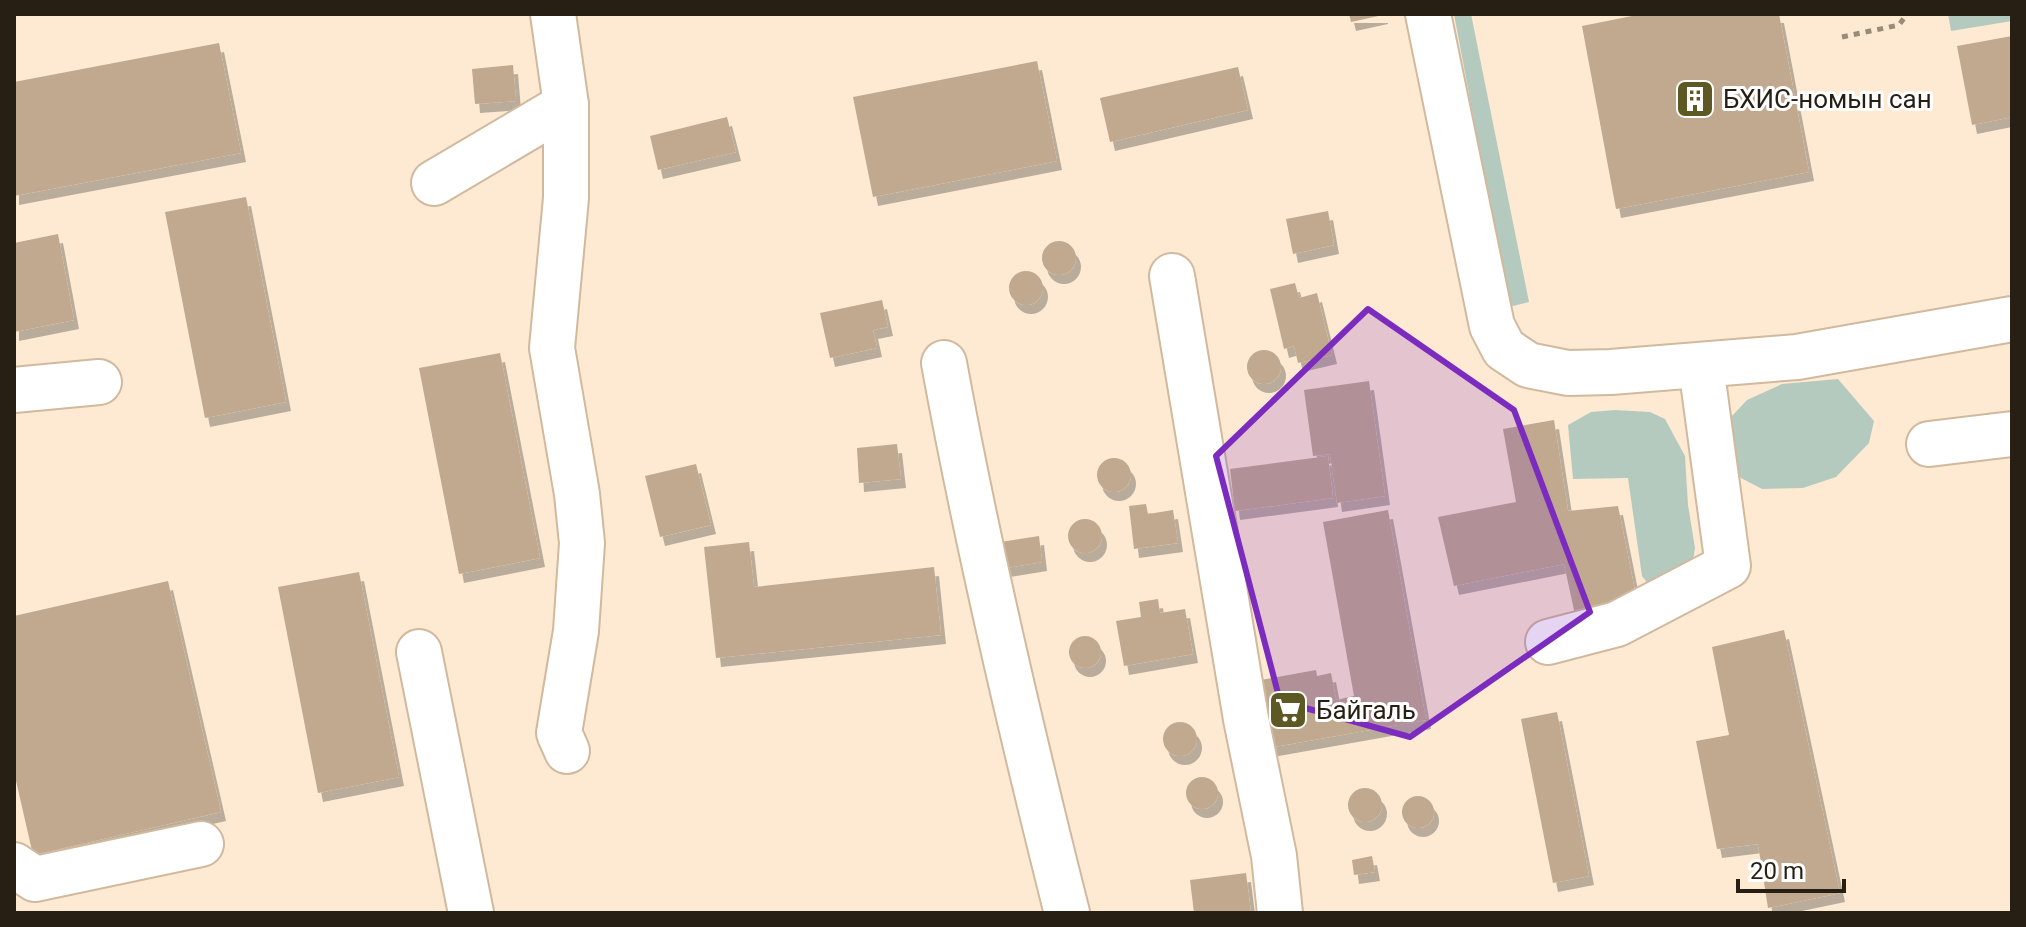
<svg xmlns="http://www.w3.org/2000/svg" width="2026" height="927" viewBox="0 0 2026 927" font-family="Roboto,sans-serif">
	<defs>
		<filter id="shadow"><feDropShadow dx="5" dy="9" stdDeviation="0" flood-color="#0004"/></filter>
	</defs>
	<rect width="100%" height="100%" fill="#feead3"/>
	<g fill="#b5cabf">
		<path d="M1454,14h17l58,288 -20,5z"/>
		<path d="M1948,14h64v7l-61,10z"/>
		<path d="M1838,379l36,42 -5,22 -33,34 -33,11 -41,1 -23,-12 -14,-32 7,-29 15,-16 35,-16z"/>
		<path d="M1615,410l35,2 15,7 20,37 3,49 7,43 -4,25 -39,16 -10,-13 -14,-98 -55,1 -5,-54 23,-13z"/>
	</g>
	<g fill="#c0a98e" filter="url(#shadow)">
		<path d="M1349,14h34v1l-32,7z"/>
		<path d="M1642,14h137l30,158 -193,37 -34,-183z"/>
		<path d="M2012,36v81l-40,8 -15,-79z"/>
		<path d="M219,43l22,110 -227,43v-114z"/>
		<path d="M1037,61l20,100 -184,36 -20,-100z"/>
		<path d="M513,65l3,36 -41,3 -3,-35z"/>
		<path d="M1238,67l10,43 -138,32 -10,-44z"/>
		<path d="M727,117l9,35 -78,18 -8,-34z"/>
		<path d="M246,197l40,205 -81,16 -40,-206z"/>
		<path d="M1328,211l6,34 -41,9 -7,-35z"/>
		<path d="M58,234l16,86 -60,12v-89z"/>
		<circle cx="1059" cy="258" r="17"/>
		<circle cx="1026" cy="288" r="17"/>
		<path d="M1295,283l4,15 18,-5 15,62 -34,8 -4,-17 -10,3 -14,-60z"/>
		<path d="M882,300l6,27 -15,3 4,18 -47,10 -10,-45z"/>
		<circle cx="1264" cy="367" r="17"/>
		<path d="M500,353l40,205 -81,16 -40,-206z"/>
		<path d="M1369,381l16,115 -48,7 -7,-49 -17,2 -9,-66z"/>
		<path d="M1554,420l14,91 50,-5 21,105 -62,13 -13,-60 -110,22 -16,-69 78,-15 -13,-73z"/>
		<path d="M897,444l4,35 -42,4 -2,-35z"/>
		<path d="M1328,456l5,42 -98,13 -5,-42z"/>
		<circle cx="1114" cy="475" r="17"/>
		<path d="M696,464l15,61 -51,12 -15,-61z"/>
		<path d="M1146,504l2,10 25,-4 5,33 -44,6 -5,-43z"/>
		<path d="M1388,510l38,210 -164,29 -12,-67 66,-12 1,6 14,-3 5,27 18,-4 -31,-174z"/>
		<circle cx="1085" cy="536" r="17"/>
		<path d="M1039,536l3,26 -37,6 -4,-26z"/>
		<path d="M749,542l5,45 180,-20 7,68 -225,23 -12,-111z"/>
		<path d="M359,572l40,205 -81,16 -40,-206z"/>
		<path d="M168,581l53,231 -188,43 -19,-83v-156z"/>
		<path d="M1158,599l2,14 25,-4 8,45 -69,12 -8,-45 25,-4 -2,-15z"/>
		<path d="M1784,630l56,263 -72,15 -10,-64 -41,5 -21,-108 33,-6 -17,-88z"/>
		<circle cx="1085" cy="652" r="16"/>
		<path d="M1557,712l32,164 -36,7 -32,-164z"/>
		<circle cx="1180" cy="739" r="17"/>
		<circle cx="1202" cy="793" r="16"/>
		<circle cx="1365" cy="805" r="17"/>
		<circle cx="1418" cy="812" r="16"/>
		<path d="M1372,856l3,16 -21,3 -2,-15z"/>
		<path d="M1246,873l5,40h-57l-4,-33z"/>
	</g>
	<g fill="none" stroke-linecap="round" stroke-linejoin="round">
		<defs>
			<g id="minor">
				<path d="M1428,14l64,312 12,23 24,16 40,8 43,-1 186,-15 215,-38"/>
				<path d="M566,105v93l-14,150 25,146 5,49 -6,88 -17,102 8,18"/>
				<path d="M434,183l132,-78 -13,-91"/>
				<path d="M1172,276l74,443 28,137 6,57"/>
				<path d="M944,363c34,185 77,368 123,550"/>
				<path d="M14,390l85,-8"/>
				<path d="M1929,444l83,-10"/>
				<path d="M1548,642l69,-18 111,-58 -27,-200"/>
				<path d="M419,652l52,261"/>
				<path d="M14,865l21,14 166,-35"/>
			</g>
		</defs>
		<use href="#minor" stroke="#d1b99e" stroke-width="48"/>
		<path stroke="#998b79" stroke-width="5" stroke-dasharray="6 6" stroke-linecap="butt" d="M1842,37l57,-12 8,-11"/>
		<use href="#minor" stroke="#fff" stroke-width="44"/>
	</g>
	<path fill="#7b2cbf" fill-opacity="0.2" stroke="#7b2cbf" stroke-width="6" stroke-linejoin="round" d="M1368,309l146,101 76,202 -180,125 -130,-36 -64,-245z"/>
	<defs>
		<symbol id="building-square" viewBox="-11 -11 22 22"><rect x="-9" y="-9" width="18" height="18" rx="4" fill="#5e5824" stroke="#fff"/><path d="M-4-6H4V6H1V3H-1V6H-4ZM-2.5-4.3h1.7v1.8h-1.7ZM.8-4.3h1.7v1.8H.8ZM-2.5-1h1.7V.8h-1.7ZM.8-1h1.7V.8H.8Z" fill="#fff"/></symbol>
		<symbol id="supermarket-square" viewBox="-11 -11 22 22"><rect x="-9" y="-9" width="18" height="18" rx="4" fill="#5e5824" stroke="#fff"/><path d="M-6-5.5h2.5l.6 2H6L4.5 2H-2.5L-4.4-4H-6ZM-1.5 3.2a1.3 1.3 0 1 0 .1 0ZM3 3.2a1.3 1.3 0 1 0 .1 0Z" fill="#fff"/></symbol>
	</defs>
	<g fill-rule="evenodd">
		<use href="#building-square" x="1673" y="77" width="44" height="44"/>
		<use href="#supermarket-square" x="1266" y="688" width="44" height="44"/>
	</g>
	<g text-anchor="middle" stroke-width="6" stroke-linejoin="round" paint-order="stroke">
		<g font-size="26" fill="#271f14" stroke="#fff" text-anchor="start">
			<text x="1723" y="108">БХИС-номын сан</text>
			<text x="1316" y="719">Байгаль</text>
		</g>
	</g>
	<rect width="2026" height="927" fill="none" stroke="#271f14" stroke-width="32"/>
	<path d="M1738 879v12h106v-12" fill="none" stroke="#271f14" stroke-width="4"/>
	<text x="1750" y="879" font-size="24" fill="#271f14" stroke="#ffffff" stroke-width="6" paint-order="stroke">20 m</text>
</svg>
